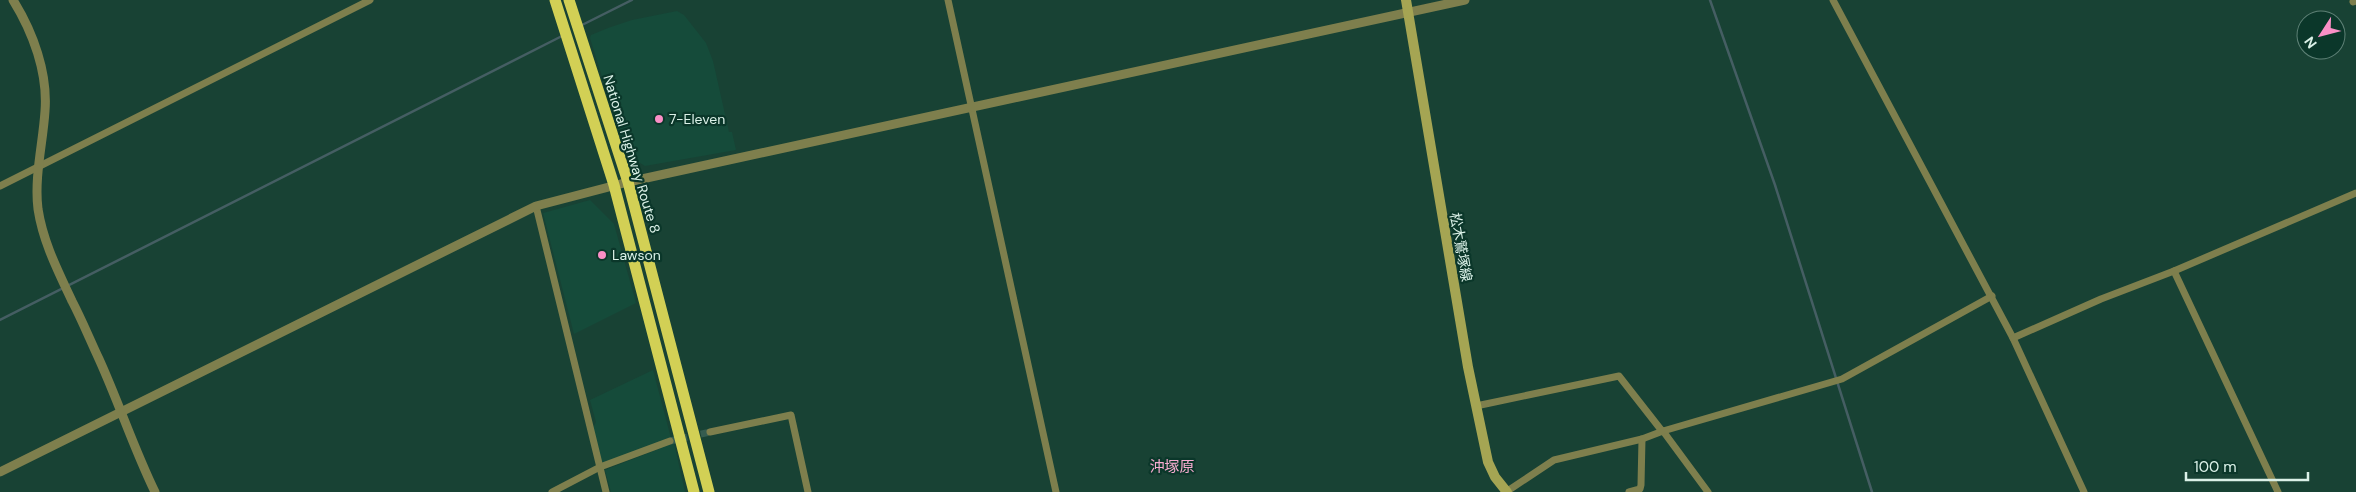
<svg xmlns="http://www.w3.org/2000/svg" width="2356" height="492" viewBox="0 0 2356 492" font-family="'DM Sans','Noto Sans JP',sans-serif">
	<rect width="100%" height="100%" fill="#184234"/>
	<g fill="#154b3a">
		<path d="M677,11l7,4 22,28 7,18 16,71h3l4,18 -91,16 -19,-12 -36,-116 1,-3 17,-7 24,-8z"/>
		<path d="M590,200l24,24 22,79 -62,31 -31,-121z"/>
		<path d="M653,370l18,68 -67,25 -3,-2 -8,-33 3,-6 -6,-22z"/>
		<path d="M674,443l11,49h-74l-6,-22z"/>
	</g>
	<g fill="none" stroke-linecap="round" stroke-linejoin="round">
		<g stroke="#455e63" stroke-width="2.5">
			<path d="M1710,0l65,185 97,307"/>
			<path d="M582,25l50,-25"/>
			<path d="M0,320l564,-285"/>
		</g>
		<path stroke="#355c4f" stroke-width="7" stroke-dasharray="7 3.5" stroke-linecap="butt" d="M670,441l40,-9"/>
		<g stroke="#7e7f4d" stroke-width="7">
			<path d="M948,0l108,492"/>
			<path d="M1833,0l180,338 71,154"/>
			<path d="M2353,2l3,-1"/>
			<path d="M0,186l370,-186"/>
			<path d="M536,206l70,286"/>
			<path d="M2174,271l104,221"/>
			<path d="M2013,338l88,-39 73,-28 182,-78"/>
			<path d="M1476,406l143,-30 43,55"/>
			<path d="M1663,431l45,61"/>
			<path d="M710,432l81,-17 17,77"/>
			<path d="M552,492l48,-25 70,-26"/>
			<path d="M1506,492l48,-32 88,-21 21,-8 179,-52 150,-83"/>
			<path d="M1629,492l11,-3 1,-4 1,-46"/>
		</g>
		<g stroke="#7e7f4d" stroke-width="9">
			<path d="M13,0c20,32 35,73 32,111 -2,32 -11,66 -7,98 5,33 20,62 34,92 10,19 18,39 27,58 20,44 35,90 56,133"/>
			<path d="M0,472l536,-266 92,-24 837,-182"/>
		</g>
		<path stroke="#a5a553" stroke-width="10" d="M1406,0l62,367 20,95 7,15 12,15"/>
		<g stroke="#d2d055" stroke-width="11">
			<path d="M555,0l59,185 80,307"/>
			<path d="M569,0l59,182 81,310"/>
		</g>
	</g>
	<g fill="#fa8fc6" stroke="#0b372a" stroke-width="2">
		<circle cx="659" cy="119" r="5"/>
		<circle cx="602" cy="255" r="5"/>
	</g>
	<g text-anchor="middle" stroke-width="4.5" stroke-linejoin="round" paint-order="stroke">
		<g font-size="14" fill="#dbf1e8" stroke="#0b372a" text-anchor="start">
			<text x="669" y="124">7-Eleven</text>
			<text x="612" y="260">Lawson</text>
		</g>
		<g font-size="14" fill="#dbf1e8" stroke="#0b372a">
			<text transform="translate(632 154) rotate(73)" y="5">National Highway Route 8</text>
			<text transform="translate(1461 247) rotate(80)" y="5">松木鷲塚線</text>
		</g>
		<g font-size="15" fill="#f7abd0" stroke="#0b372a">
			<text x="1172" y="472">沖塚原</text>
		</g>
	</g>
	<g transform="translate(2321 35) rotate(234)"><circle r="24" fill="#0b372a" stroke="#5e8176"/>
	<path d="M0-4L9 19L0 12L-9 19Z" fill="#fa8fc6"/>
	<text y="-8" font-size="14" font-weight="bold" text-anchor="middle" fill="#dbf1e8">N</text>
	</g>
	<path d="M2186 472v8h122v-8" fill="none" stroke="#dbf1e8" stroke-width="2.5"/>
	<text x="2194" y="472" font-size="15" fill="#dbf1e8" stroke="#0b372a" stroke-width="4" paint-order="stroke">100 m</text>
</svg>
